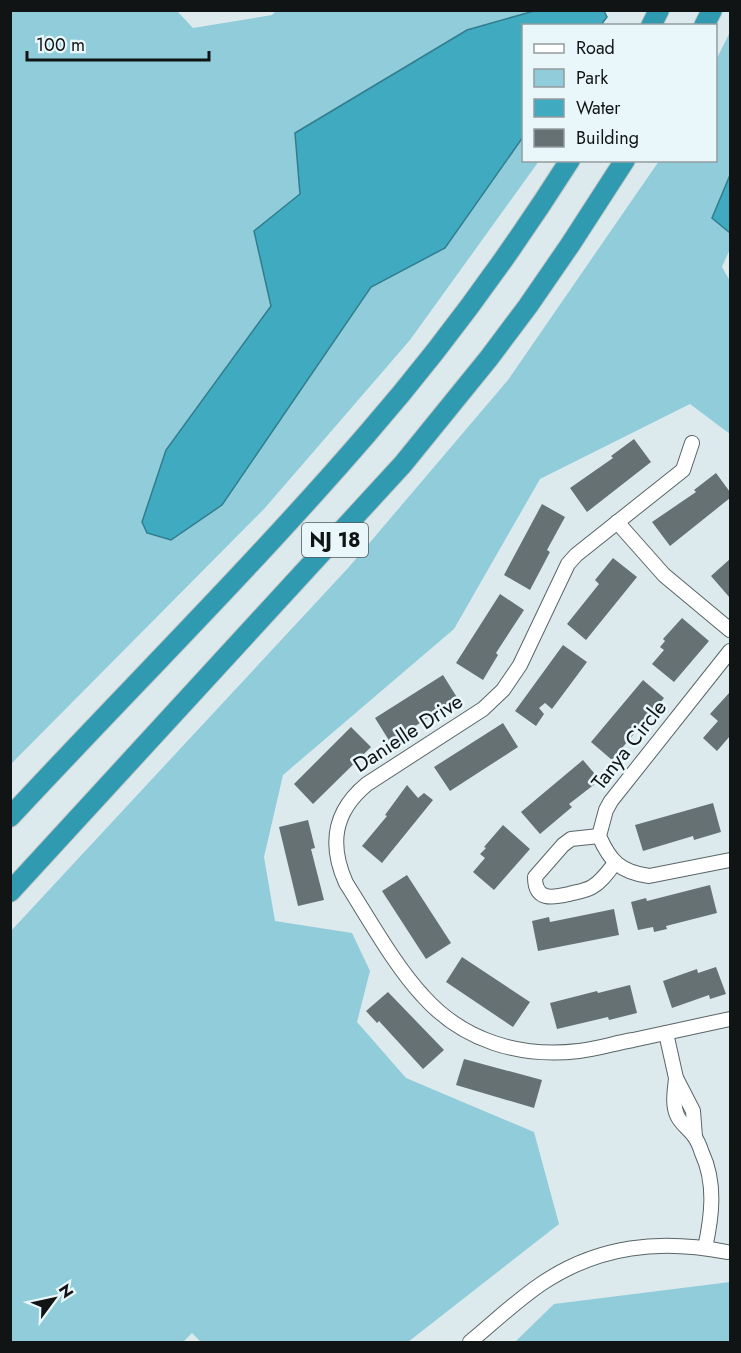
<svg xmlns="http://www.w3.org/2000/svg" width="741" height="1353" viewBox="0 0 741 1353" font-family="Jost,sans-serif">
	<rect width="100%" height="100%" fill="#ddeaed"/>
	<g fill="#90ccda">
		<path d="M11,11h166l16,17 79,-13 4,-4h258l-67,19 -172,103 5,62 -46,36 17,75 -105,144 56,55 149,-218 74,-39 78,-111 1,23 15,1 -129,179 -146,169 -253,255z"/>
		<path d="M730,32v143l-18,43 18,15v16l-8,18 8,14v153l-40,-30 -150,75 -86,150 -171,146 -19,82 11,64 77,12 18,38 -13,51 49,56 128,54 25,92 -151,118h-207l-9,-9 -9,9h-172l-1,-410 339,-365 159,-187 151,-219 57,-1v-100z"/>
		<path d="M730,1282v60h-215l39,-38z"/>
	</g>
	<g fill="#3faac0" stroke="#317d8d" stroke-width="1.5">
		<path d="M534,11h70l3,6 -6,8 -77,1 -1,111 -78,111 -74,39 -149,218 -51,35 -24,-7 -5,-11 24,-72 105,-144 -17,-75 46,-37 -5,-61 172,-103z"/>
		<path d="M730,175v58l-18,-15z"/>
	</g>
	<g fill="#667174">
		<path d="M634,439l17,23 -64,50 -17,-24 43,-30 -2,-2z"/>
		<path d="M716,473l14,19v6l-60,48 -18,-24 44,-30 -2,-2z"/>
		<path d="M542,504l23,13 -18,33 3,2 -20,38 -26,-15z"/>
		<path d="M613,558l24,19 -51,63 -19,-16 32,-40 -4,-4z"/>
		<path d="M730,559v39l-19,-22z"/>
		<path d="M500,594l24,16 -28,43 2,2 -15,25 -27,-17z"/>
		<path d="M682,618l27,23 -35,41 -22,-18 12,-14 -4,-3 5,-6 -2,-2z"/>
		<path d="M563,645l24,17 -35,47 -7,-6 -6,5 5,6 -8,12 -21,-15z"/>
		<path d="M443,675l15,24 -68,43 -15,-24z"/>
		<path d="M643,680l21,18 -52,62 -21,-18z"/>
		<path d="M730,692v44l-13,15 -14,-13 15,-17 -8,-7z"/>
		<path d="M503,723l15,24 -68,44 -16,-24z"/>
		<path d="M351,727l20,20 -58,57 -19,-20z"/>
		<path d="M583,760l17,20 -31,24 3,3 -32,27 -19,-22z"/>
		<path d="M407,785l11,13 6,-5 9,7 -51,63 -20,-17 25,-30 -2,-1z"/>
		<path d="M713,803l8,29 -27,8 -1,-4 -50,15 -8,-26z"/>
		<path d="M308,820l7,28 -4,1 13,51 -26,6 -19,-79z"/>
		<path d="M503,825l27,24 -36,41 -21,-18 12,-14 -5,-4 6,-6 -2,-1z"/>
		<path d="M407,875l44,68 -25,16 -44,-68z"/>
		<path d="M710,885l7,28 -51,13 1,3 -13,3 -1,-5 -15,3 -7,-28 15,-4 1,3z"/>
		<path d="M614,909l5,26 -81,16 -6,-30 17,-4 1,5z"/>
		<path d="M462,957l68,45 -17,25 -67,-45z"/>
		<path d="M716,967l10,27 -16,5 -1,-4 -37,13 -9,-27 34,-12 1,4z"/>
		<path d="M630,985l7,28 -28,7 -1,-3 -51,12 -7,-26 47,-12 1,2z"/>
		<path d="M388,992l56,58 -21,19 -44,-48 -2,2 -11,-12z"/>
		<path d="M464,1059l78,21 -8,28 -78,-23z"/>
	</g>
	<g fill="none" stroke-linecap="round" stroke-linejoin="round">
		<defs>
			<g id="minor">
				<path d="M692,443l-9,27 -107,85 -8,9 -48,101 -17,25 -20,19 -116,75c-34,28 -38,61 -21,99 23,36 49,83 77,113 40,45 97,62 156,55 18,-2 36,-8 54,-11 32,-7 65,-14 97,-21"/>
				<path d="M617,522l47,53 66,55"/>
				<path d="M730,651l-119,150 -5,9 -7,26c11,25 21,36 50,40l81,-16"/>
				<path d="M599,836l-28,3 -8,6 -28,32c0,24 17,21 34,17 7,-2 16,-3 23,-7 9,-5 16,-15 23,-24"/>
				<path d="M666,1033l10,45 17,33 2,26"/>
				<path d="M676,1078c-1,12 -4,26 1,37 3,8 12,14 17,21 4,5 6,11 8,17 14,30 10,63 3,95"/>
				<path d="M470,1342c23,-19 46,-41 71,-58 58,-39 119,-45 186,-32"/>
			</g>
			<g id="highway">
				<path d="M651,26l8,-16"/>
				<path d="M704,26l8,-16"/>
				<path d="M10,817c119,-128 243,-251 357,-383 75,-86 142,-178 203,-274"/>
				<path d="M10,892l393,-428 86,-106 39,-52 42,-61 55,-85"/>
			</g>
		</defs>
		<use href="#minor" stroke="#596567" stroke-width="16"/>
		<use href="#highway" stroke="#c6c7c7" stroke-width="22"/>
		<use href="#minor" stroke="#fff" stroke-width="14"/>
		<use href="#highway" stroke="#309bb0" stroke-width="20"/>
	</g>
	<g text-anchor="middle" stroke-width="5" stroke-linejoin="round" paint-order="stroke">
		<rect fill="#eaf7fa" stroke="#51585a" stroke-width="1.5" x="302" y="523" width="66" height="34" rx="4.5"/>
		<g font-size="20" font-weight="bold" fill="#101415">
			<text x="335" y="547">NJ 18</text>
		</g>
		<g font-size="21" fill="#101415" stroke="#eaf7fa">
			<text transform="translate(408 733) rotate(-33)" y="7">Danielle Drive</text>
			<text transform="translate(629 745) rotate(-52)" y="7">Tanya Circle</text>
		</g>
	</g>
	<rect width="741" height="1353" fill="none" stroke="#101415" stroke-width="24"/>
	<rect x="522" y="24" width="195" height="138" fill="#eaf7fa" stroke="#939c9e" stroke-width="1.5"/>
	<rect x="534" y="44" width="30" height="9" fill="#ffffff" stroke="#939c9e" stroke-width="1.5"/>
	<text x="576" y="54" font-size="18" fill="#101415">Road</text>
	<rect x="534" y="69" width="30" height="18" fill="#90ccda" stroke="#939c9e" stroke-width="1.5"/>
	<text x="576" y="84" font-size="18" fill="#101415">Park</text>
	<rect x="534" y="99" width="30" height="18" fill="#3faac0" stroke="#939c9e" stroke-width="1.5"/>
	<text x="576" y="114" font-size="18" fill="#101415">Water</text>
	<rect x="534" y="129" width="30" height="18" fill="#667174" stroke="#939c9e" stroke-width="1.5"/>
	<text x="576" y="144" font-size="18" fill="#101415">Building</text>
	<g transform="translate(54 1299) rotate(57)" stroke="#eaf7fa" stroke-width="4.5" paint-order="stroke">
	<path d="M0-4.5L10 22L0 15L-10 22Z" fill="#101415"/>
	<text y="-9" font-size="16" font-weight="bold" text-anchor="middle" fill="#101415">N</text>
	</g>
	<path d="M27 51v9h182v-9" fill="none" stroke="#101415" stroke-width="3"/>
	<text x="36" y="51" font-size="18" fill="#101415" stroke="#eaf7fa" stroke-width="4.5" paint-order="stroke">100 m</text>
</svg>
